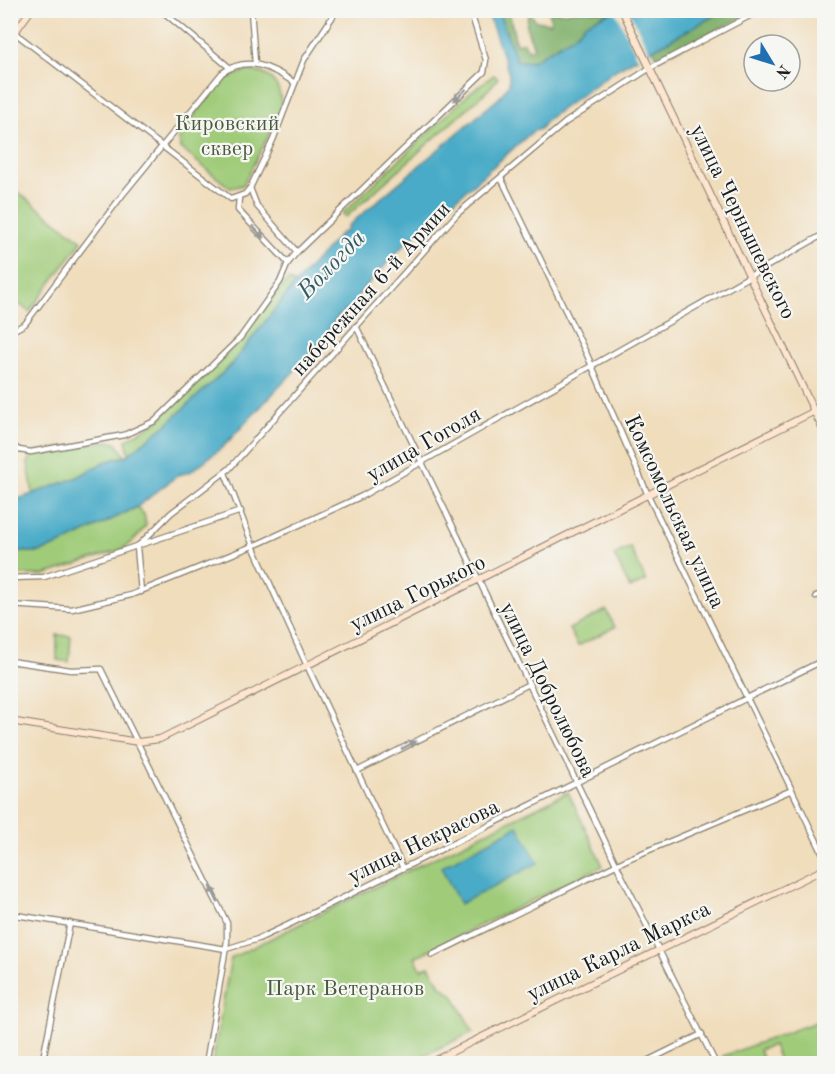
<svg xmlns="http://www.w3.org/2000/svg" width="835" height="1074" viewBox="0 0 835 1074" font-family="'Old Standard TT',serif">
	<rect width="100%" height="100%" fill="#f6f6f2"/>
	<filter id="ink" filterUnits="userSpaceOnUse"><feTurbulence type="fractalNoise" baseFrequency=".0167" numOctaves="2"/><feDisplacementMap in="SourceGraphic" scale="12" xChannelSelector="R" yChannelSelector="G"/><feConvolveMatrix kernelMatrix="1 2 1 2 8 2 1 2 1" color-interpolation-filters="sRGB"/></filter>
	<filter id="wash" filterUnits="userSpaceOnUse"><feTurbulence type="fractalNoise" baseFrequency=".008" numOctaves="4" result="noise"/><feDisplacementMap in="SourceGraphic" scale="24" xChannelSelector="R" yChannelSelector="G"/><feGaussianBlur stdDeviation="1.35" result="paint"/><feColorMatrix in="noise" values="0 0 0 0 0 0 0 0 0 0 0 0 0 0 0 0 0 1.4 0 .05"/><feComposite in="paint" operator="in"/></filter>
	<g filter="url(#wash)">
		<rect width="100%" height="100%" fill="#f0ddbc"/>
		<g fill="#a0cc7a" stroke="#5e744b" stroke-width="1.5">
			<path d="M245,71c27,-1 39,16 35,42l-37,72 -13,3 -50,-40 -1,-13 42,-54z"/>
			<path d="M494,75l4,3 -9,11 -143,128 -4,-3 129,-122z"/>
			<path d="M11,187l71,54 -53,71 -18,-15z"/>
			<path d="M288,280l7,4 -65,82 -64,59 -37,29 -3,-14 30,-18 64,-61z"/>
			<path d="M109,441l8,3 9,12 -22,6 -26,15 -45,18 -5,-32 5,-11z"/>
			<path d="M137,507l7,7 2,11 -7,10 -16,14 -79,26h-33l-1,-23h30l21,-8z"/>
			<path d="M630,547l16,34 -16,7 -16,-33z"/>
			<path d="M606,610l9,17 -37,19 -9,-17z"/>
			<path d="M57,635l14,1 -2,26 -12,-2z"/>
			<path d="M568,792l35,74 -188,91 6,12 8,-3 12,20 12,9 20,37 -65,31 -196,1 19,-106z"/>
			<path d="M824,1019v44h-44l-7,-18 -14,5 5,13 -43,-1 2,-6z"/>
		</g>
		<g fill="#80b06a" stroke="#4e6643" stroke-width="1.5">
			<path d="M498,11h11l7,33 7,-2 6,8 5,-2c-4,-12 -12,-23 -4,-35l6,8 15,2 -2,-12 19,2 2,-2h41l-25,12 -11,12 -44,27 -14,-1z"/>
			<path d="M723,11h32l-97,48 -5,-10 6,-5z"/>
		</g>
		<g fill="#48abc7" stroke="#326472" stroke-width="1.5">
			<path d="M487,11h11l19,50 14,1 44,-27 11,-12 27,-12h110l-106,58 -69,50 -8,10 -8,3 -129,114 -45,49 -3,10c-14,6 -25,19 -30,33l-102,109 -33,25 -12,3 -41,32 -75,37 -22,8h-29l-1,-50 68,-25 26,-15 22,-6 40,-31 64,-59 65,-82 46,-51 5,-1 2,-6 151,-128 10,-14v-10z"/>
			<path d="M518,826l20,37 -78,41 -19,-37z"/>
		</g>
		<path fill="#f0ddbc" d="M615,11h14l22,43 -12,6z"/>
	</g>
	<g filter="url(#ink)">
		<g fill="none" stroke-linecap="round" stroke-linejoin="round">
			<defs>
				<g id="street">
					<path d="M161,10l69,58"/>
					<path d="M251,10l4,53"/>
					<path d="M821,10l3,8"/>
					<path d="M15,33l216,166 14,-5 5,-6 23,-48 31,-80 33,-50"/>
					<path d="M501,178l87,179 60,138 176,361"/>
					<path d="M250,188l7,18 40,46"/>
					<path d="M239,197l-1,13 50,53"/>
					<path d="M356,326l261,540 99,198"/>
					<path d="M10,332l15,-8 99,-131 98,-120c26,-18 49,-6 73,10"/>
					<path d="M815,411l9,-5"/>
					<path d="M10,444l9,6 12,2 93,-17 31,-14 85,-83 40,-56 8,-19 9,-11 187,-180 2,-12 -16,-50"/>
					<path d="M225,473l28,73 50,111 100,211"/>
					<path d="M10,578l34,-1 197,-66"/>
					<path d="M141,592l-4,-45 34,-34 58,-44 228,-255 109,-92 84,-54 111,-58"/>
					<path d="M816,596l8,-3"/>
					<path d="M10,605l62,4 59,-14 129,-52 102,-47 462,-262"/>
					<path d="M10,661l61,9 30,-1 126,254v18l-21,123"/>
					<path d="M357,771l172,-87"/>
					<path d="M10,914l216,35 32,-10 30,-14 536,-265"/>
					<path d="M432,955l196,-96 164,-69"/>
					<path d="M42,1064l28,-141"/>
					<path d="M641,1064l61,-30"/>
				</g>
				<g id="secondary">
					<path d="M622,10l202,422"/>
					<path d="M10,39l21,-29"/>
					<path d="M10,721l128,21 22,-3 655,-328"/>
					<path d="M427,1064l397,-195"/>
				</g>
			</defs>
			<use href="#street" stroke="#867c6c" stroke-width="7"/>
			<use href="#secondary" stroke="#867c6c" stroke-width="8"/>
			<use href="#street" stroke="#fff" stroke-width="4.5"/>
			<use href="#secondary" stroke="#fde5d0" stroke-width="6"/>
		</g>
		<defs><path id="oneway-solid" d="M-6-.8H1V-3.2L6.5 0L1 3.2V.8H-6Z" transform="scale(1.5)"/></defs>
		<g fill="#999">
			<use href="#oneway-solid" transform="translate(460 95) rotate(136)"/>
			<use href="#oneway-solid" transform="translate(258 232) rotate(47)"/>
			<use href="#oneway-solid" transform="translate(409 745) rotate(-27)"/>
			<use href="#oneway-solid" transform="translate(214 894) rotate(-115)"/>
		</g>
	</g>
	<g text-anchor="middle" stroke-width="4.5" stroke-linejoin="round" paint-order="stroke">
		<g font-size="22" fill="#4a5a3d" stroke="#f6f6f2">
			<text x="227" y="130">Кировский<tspan x="227" dy="25">сквер</tspan></text>
			<text x="345" y="995">Парк Ветеранов</text>
		</g>
		<g font-size="22" fill="#1c1c1c" stroke="#f6f6f2">
			<text transform="translate(744 221) rotate(64)" y="8">улица Чернышевского</text>
			<text transform="translate(370 288) rotate(-48)" y="8">набережная 6-й Армии</text>
			<text transform="translate(423 443) rotate(-30)" y="8">улица Гоголя</text>
			<text transform="translate(676 511) rotate(65)" y="8">Комсомольская улица</text>
			<text transform="translate(417 592) rotate(-26)" y="8">улица Горького</text>
			<text transform="translate(549 689) rotate(64)" y="8">улица Добролюбова</text>
			<text transform="translate(423 840) rotate(-26)" y="8">улица Некрасова</text>
			<text transform="translate(618 950) rotate(-26)" y="8">улица Карла Маркса</text>
		</g>
		<g font-size="24" font-style="italic" fill="#305c69" stroke="#f6f6f2">
			<text transform="translate(331 264) rotate(-46)" y="8">Вологда</text>
		</g>
	</g>
	<rect width="835" height="1074" fill="none" stroke="#f6f6f2" stroke-width="36"/>
	<g transform="translate(772 63) rotate(128)"><circle r="28" fill="#f6f6f2" stroke="#9f9f9c" stroke-width="1.5"/>
	<path d="M0-4.5L10 22L0 15L-10 22Z" fill="#1f6fb2"/>
	<text y="-9" font-size="16" font-weight="bold" text-anchor="middle" fill="#1c1c1c">N</text>
	</g>
</svg>
